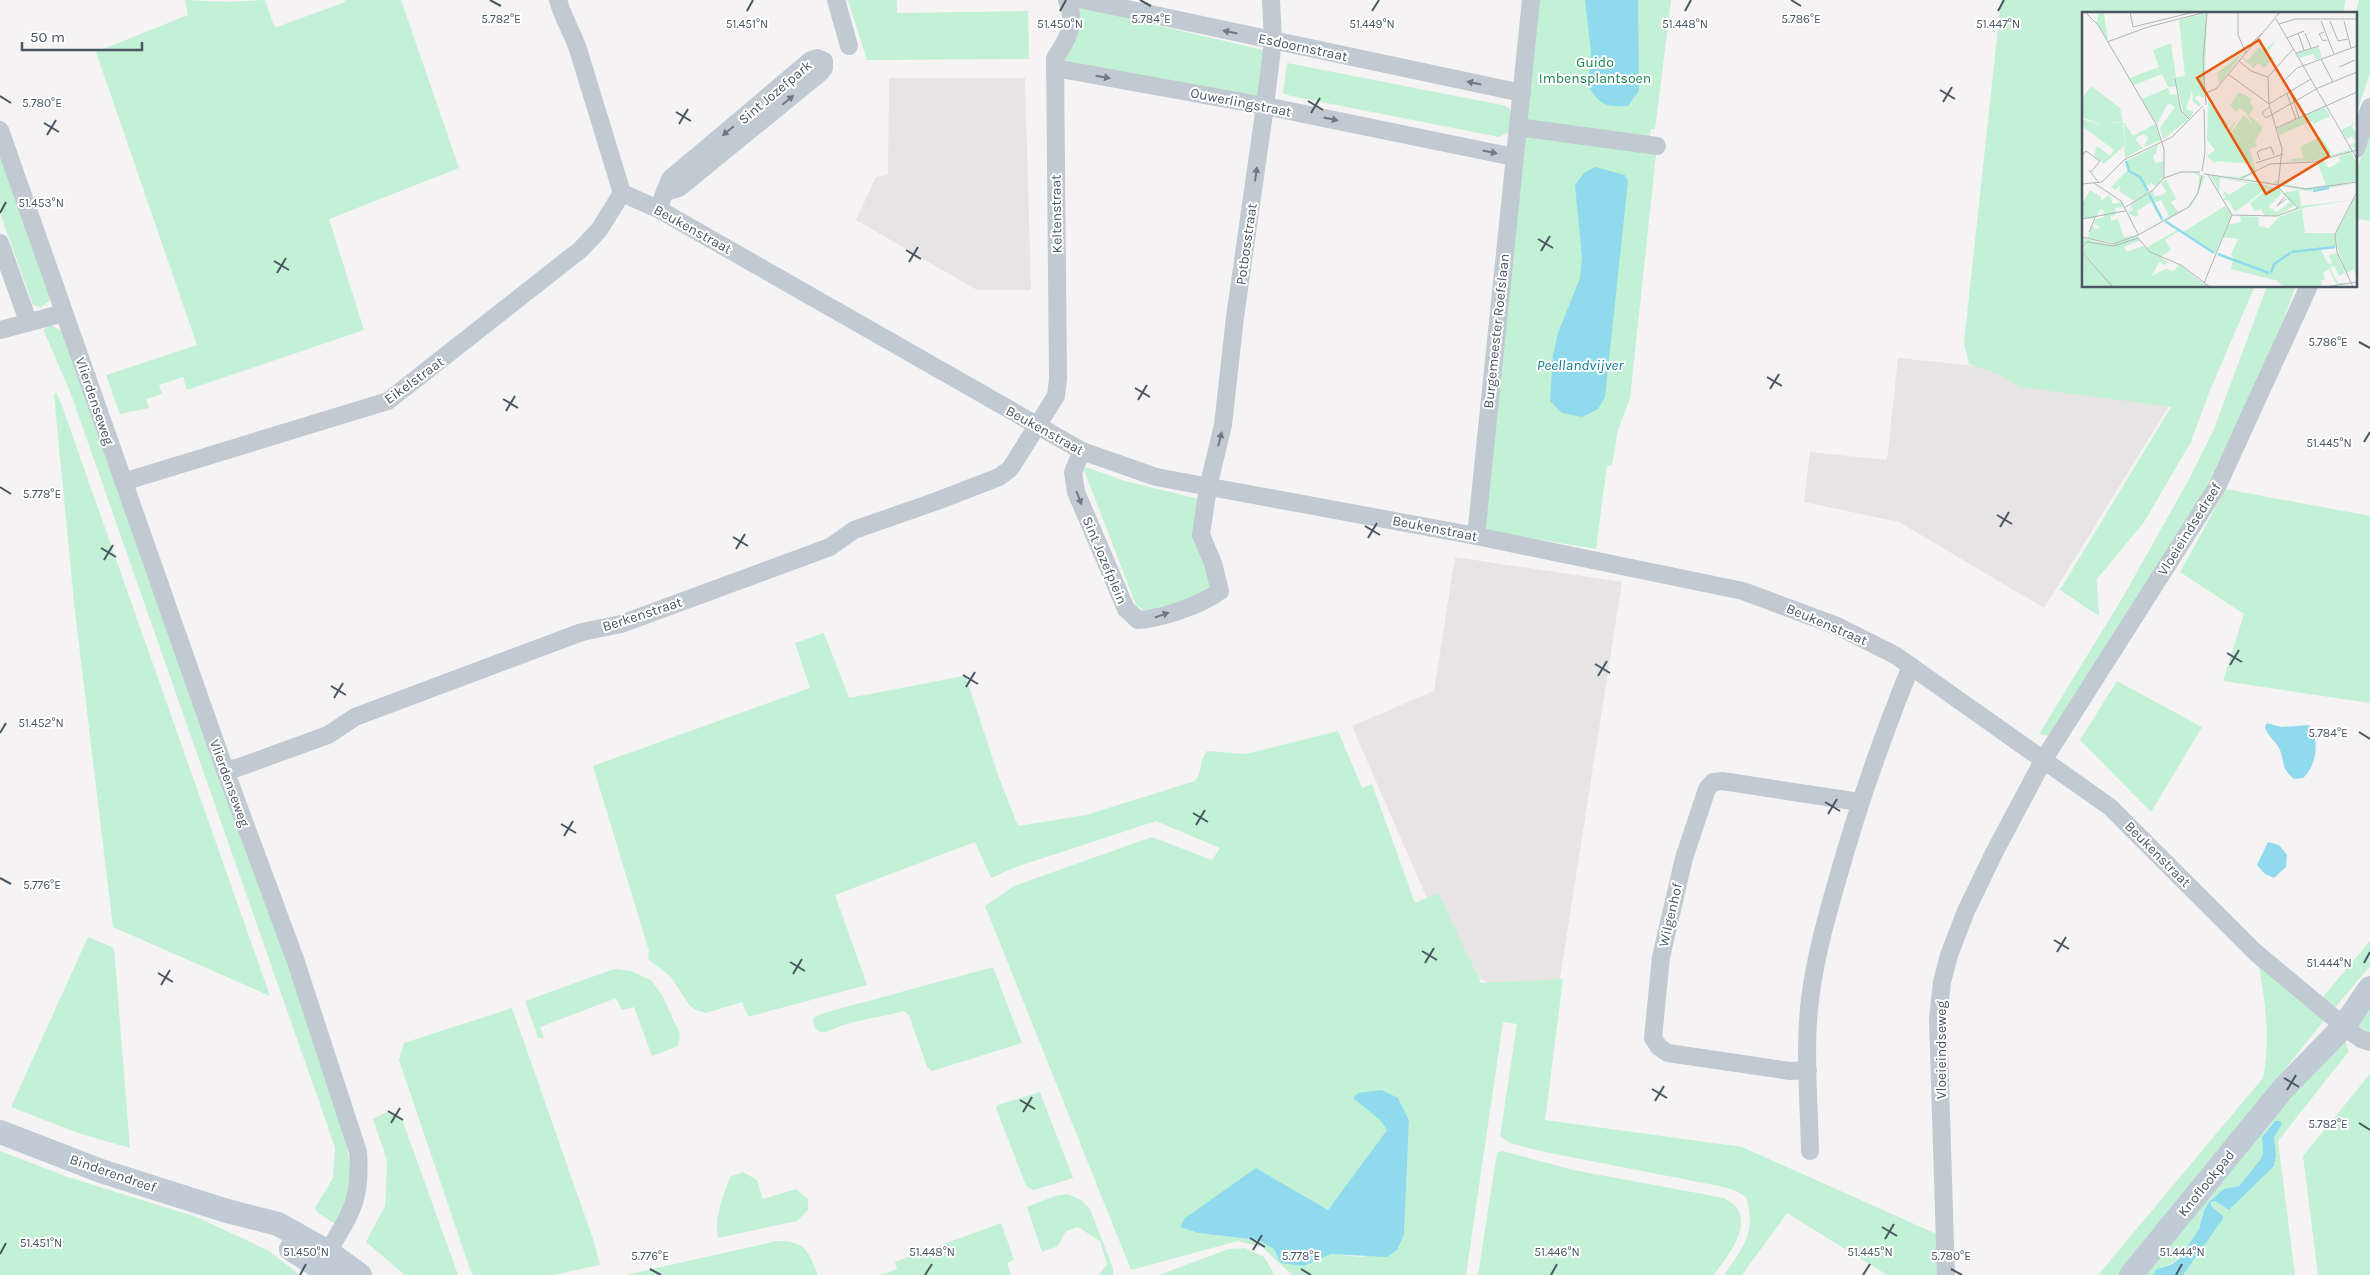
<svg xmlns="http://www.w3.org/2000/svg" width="2370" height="1275" viewBox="0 0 2370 1275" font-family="Karla,sans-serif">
	<rect width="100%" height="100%" fill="#f5f3f3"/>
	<g fill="#e6e4e5">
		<path d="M889,78h136l6,212h-54l-121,-70 20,-43 12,-2z"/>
		<path d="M1898,358l98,10 178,30 -130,210 -145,-86 -95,-20 6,-50 77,8z"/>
		<path d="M1455,557l167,25 -66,422 -42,-8 -57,-29 -105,-241 82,-35z"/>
	</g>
	<g fill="#c3f1d5" fill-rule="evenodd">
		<path d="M185,0l43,2 37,-2 9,26 3,1 68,-25v-2h56l58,168 -130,51 35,111 -177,60 -4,-13 -24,8 3,9 -16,5 3,9 -29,6 -14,-39 91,-30 -101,-293 92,-37z"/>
		<path d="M848,0h49v13l131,-2 1,48 -162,1z"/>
		<path d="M1536,0h135l-16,129h-4l-4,25 9,1 -26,243 -12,32 -6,36 -5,-1 -11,84 -110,-18 -6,-11z"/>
		<path d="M2001,0h345l-3,14h-259v272h171l-45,104 -19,52 -47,80 -47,57 2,37 -39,-26 111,-183 -150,-20 -23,-13 -29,-10 -5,-21z"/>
		<path d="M2359,0h11v73l-14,42 -1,-101z"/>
		<path d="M1079,7l184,43 7,5 -11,45 -198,-37c11,-18 20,-34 18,-56z"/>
		<path d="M1287,63l215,42 7,3 5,6 -5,18 -10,5 -208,-41 -8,-3z"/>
		<path d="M2370,131v90l-14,-2v-47z"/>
		<path d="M0,156l51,138 -2,7 -8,6 -8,-2 -33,-92z"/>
		<path d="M2267,286h29l-27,71 -76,158 -143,221 -11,-2 84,-137 65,-116 26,-52z"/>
		<path d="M51,325l14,8 230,645 47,145 10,53 -7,29 -10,19 -18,-12 -2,-4 18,-30 2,-30 -5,-15 -259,-739 -27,-63 3,-5z"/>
		<path d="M56,392l5,11 209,593 -157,-69 -38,-315 -21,-217z"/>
		<path d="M1086,467l39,14 74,18 15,82 -3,11 -59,21 -9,-3 -7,-5 -52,-135z"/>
		<path d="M2226,489l144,27v187l-147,-22 21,-67 -64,-42z"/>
		<path d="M824,633l25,65 115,-22 2,1 32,98 20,51 68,-11 109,-34c8,-9 4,-21 12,-30l39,3 92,-23 24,57 10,-4 43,119 23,-10 43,90 82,-4 -18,141 197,27 199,89 1,39h-55l-100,-62 -45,62h-18c19,-28 33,-42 22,-78l-12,-7 -15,-4 -179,-35 -30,-8 -10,-7 17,-112 -14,-2 -37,253h-174l-30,-28 -24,-6 -107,29 -146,-364 29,-20 138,-49 60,23 8,-12 -64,-27 -143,47 -22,10 -16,-36 -140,53 32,90 -116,31h-3l-6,-14 -36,11 -10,-3 -6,-4 -19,-29 -23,-18 1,-8 -56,-185 217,-78 -15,-45zM1354,1098h44l11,22 -5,115 -7,15 -36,7 -30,-3 -27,12 -23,-4 -7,-13 -16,-9 -60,-7 -17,-6 75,-58 72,41 59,-80 -7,-10z"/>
		<path d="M2117,681l85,46 -51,85 -71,-72z"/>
		<path d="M88,937l26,11 16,200 -49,-14 -70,-27z"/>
		<path d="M2370,941v25l-36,43 -13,-10z"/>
		<path d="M2258,961l68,57 -206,257h-22l165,-197c8,-38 2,-78 -5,-117z"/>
		<path d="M993,967l29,76 -90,28 -5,-4 -18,-52 -5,-4c-21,6 -43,8 -64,15 -5,2 -13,7 -19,6 -7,-2 -9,-9 -7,-15l10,-4z"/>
		<path d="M614,969l17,2 20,9 11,15 18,39 -2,12 -26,10 -18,-49 -12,3 -6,-12 -76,29 4,11h-6l-13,-37z"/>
		<path d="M2370,999v35l-18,-12z"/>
		<path d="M512,1008l81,231 7,26 -47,10h-80l-2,-3 -72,-212 5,-17z"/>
		<path d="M2343,1035l6,16 -71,90 17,134h-112l40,-56v-3l-12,-10v-4l4,-1 14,9 46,-46 -1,-27 5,-16h-4l-13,16 1,17 -3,6 -21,26c-14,4 -30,10 -36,26 -2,6 -2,13 -5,19 -4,9 -11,18 -18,25 -8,10 -21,10 -28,19h-10z"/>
		<path d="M2370,1074v201h-52l-15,-119z"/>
		<path d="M1040,1092l33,86 -39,12 -6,-2 -3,-5 -29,-75 2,-3z"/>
		<path d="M387,1112l15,7 56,156h-53l-39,-33 19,-36 1,-16 1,-30 -14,-41z"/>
		<path d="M0,1151l65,25 134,42 70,33 31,24h-300z"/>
		<path d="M1503,1151l70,19 151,28c37,18 5,56 -10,77h-236l19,-122z"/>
		<path d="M743,1172l14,8 6,19 33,-10 12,10v11l-11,11 -79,17c-4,-20 5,-42 12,-61z"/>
		<path d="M1068,1194l13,6 9,9 23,59v7h-14l8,-11 -7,-23 -22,-14 -12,4 -8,15 -16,6 -15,-45 28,-11z"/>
		<path d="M1001,1223l13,37 -7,3 4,12h-131l17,-6 -2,-7z"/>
		<path d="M777,1241c29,0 31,10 41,34h-192z"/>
		<path d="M1245,1248l19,9 11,18h-116l70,-26z"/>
	</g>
	<g fill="#90daee">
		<path d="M1585,0h53l1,91 -11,15c-23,1 -27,-1 -40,-19l3,-35z"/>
		<path d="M1595,167l30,8 3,6 -23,216 -7,12 -16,8 -20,-4 -12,-12 3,-46 5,-22 22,-55 2,-21 -7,-72 9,-12z"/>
		<path d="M2267,723l14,4 28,-2c11,15 8,41 -6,53l-9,1c-13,-11 -9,-15 -14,-29 -4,-9 -12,-13 -15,-23z"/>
		<path d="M2268,842l11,3 8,10 -1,12 -12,11 -9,-4 -8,-9z"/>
		<path d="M1382,1090l16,8 11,22 -5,115 -7,15 -10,7 -56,-3 -27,12 -23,-3 -7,-14 -16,-9 -60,-7 -18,-6 5,-9 71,-50 72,42 59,-80 -7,-10 -27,-22 5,-5z"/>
		<path d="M2275,1121h6l1,3 -8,13 2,19 -2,10 -45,44 -14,-9 -4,1v4l12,10v3l-40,56h-31l4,-5 16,-6 8,-6 19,-29 5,-19 5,-8 15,-13 15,-3 21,-26 3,-6 -1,-17z"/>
	</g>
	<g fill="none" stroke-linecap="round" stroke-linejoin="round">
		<g stroke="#c1cad2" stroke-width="18">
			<path d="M558,0c5,18 14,32 20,49l44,144 36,16 424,242 74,26 320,59 267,55 94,35 58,29 215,152 145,145 96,80 10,7 9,3"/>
			<path d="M836,0l13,46"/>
			<path d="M1084,0l438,93"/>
			<path d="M1055,68l210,38 249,51"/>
			<path d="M1518,127l139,19"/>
			<path d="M0,130l225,640 70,189 63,193c4,55 -11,65 -36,110"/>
			<path d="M2356,149l14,-42"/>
			<path d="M658,209l12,-30 141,-119 6,-2 7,3v7l-4,5 -141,115 -13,4"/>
			<path d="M0,243l28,78"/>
			<path d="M0,330l64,-17"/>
			<path d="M1082,451l-9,21 3,20 50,117 12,11c23,-1 63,-15 82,-29l-7,-28 -12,-28 7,-48 15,-62 12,-108 30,-211 8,-65 -2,-41"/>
			<path d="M123,482l265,-81 192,-151 19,-20 23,-37"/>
			<path d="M1476,536l55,-536"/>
			<path d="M225,770l12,-2 91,-33 27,-18 227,-85 39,-8 209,-77 24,-17 83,-29 62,-24 11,-8 46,-73 2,-17 -3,-321c13,-18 22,-37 12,-58"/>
			<path d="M1808,1070l-18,1 -122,-18 -9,-6 -6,-9 8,-81 23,-99 23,-69 6,-7 9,-1 137,21"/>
			<path d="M1810,1151c-1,-48 -6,-104 0,-151 5,-43 17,-84 29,-126 20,-71 44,-139 72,-208"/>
			<path d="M1946,1275l-8,-256 4,-37 7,-27 17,-44 29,-60 49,-92 173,-272 92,-201"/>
		</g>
		<g stroke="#c1cbd6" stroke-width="24">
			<path d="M0,1132l101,39 126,40 51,13 50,28 32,23"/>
			<path d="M291,1249l40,26"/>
			<path d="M2131,1275l151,-185 62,-64 26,-38"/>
		</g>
	</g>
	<defs><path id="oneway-solid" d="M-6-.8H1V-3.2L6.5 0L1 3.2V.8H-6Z" transform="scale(1.25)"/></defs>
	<g fill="#6e7983">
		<use href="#oneway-solid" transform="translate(1230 32) rotate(-168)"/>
		<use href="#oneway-solid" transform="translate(1103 77) rotate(10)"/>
		<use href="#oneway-solid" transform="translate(1474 83) rotate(-168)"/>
		<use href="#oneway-solid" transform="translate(788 100) rotate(-39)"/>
		<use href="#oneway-solid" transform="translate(1331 119) rotate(12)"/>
		<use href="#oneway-solid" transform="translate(728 131) rotate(140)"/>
		<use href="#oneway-solid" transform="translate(1490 152) rotate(12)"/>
		<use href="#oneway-solid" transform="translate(1256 174) rotate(-82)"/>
		<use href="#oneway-solid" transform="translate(1220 439) rotate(-76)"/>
		<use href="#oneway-solid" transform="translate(1079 498) rotate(69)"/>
		<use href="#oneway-solid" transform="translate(1162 615) rotate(-19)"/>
	</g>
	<path fill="none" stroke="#4a5661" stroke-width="2" d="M490,0l11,6M1140,0l11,6M1791,0l10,6M747,11l6,-11M1060,11l6,-11M1372,11l7,-11M1685,11l6,-11M1998,11l6,-11M1940,90l15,9M0,96l11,7M1308,101l15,9M1943,102l9,-15M676,112l15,9M1311,113l9,-15M44,123l15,9M679,124l9,-15M47,135l9,-15M0,213l6,-11M1538,239l15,9M906,250l15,9M1541,251l9,-15M274,261l15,9M909,262l9,-15M277,273l9,-15M2359,342l11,6M1767,377l15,9M1135,388l15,9M1770,389l9,-15M503,399l15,9M1138,400l9,-15M506,411l9,-15M2364,442l6,-10M0,487l11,7M1997,515l15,9M1365,526l15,9M2000,527l9,-15M733,537l15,9M1368,538l9,-15M101,548l15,9M736,549l9,-15M104,560l9,-15M2227,653l15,9M1595,664l15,9M2230,665l9,-15M963,675l15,9M1598,676l9,-15M331,686l15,9M966,687l9,-15M334,698l9,-15M2359,732l11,7M0,733l6,-10M1825,802l15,9M1193,813l15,9M1828,814l9,-15M561,824l15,9M1196,825l9,-15M564,836l9,-15M0,878l11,6M2054,940l15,9M1422,951l15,9M2057,952l9,-15M790,962l15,9M1425,963l9,-15M2364,963l6,-11M158,973l15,9M793,974l9,-15M161,985l9,-15M2284,1078l15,9M1652,1089l15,9M2287,1090l9,-15M1020,1100l15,9M1655,1101l9,-15M388,1111l15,9M1023,1112l9,-15M391,1123l9,-15M2359,1123l11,7M1882,1227l15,9M1250,1238l15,9M1885,1239l9,-15M1253,1250l9,-15M0,1254l6,-11M650,1269l11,6M1301,1269l10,6M1951,1269l11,6M300,1275l6,-11M925,1275l7,-11M1551,1275l6,-11M1863,1275l7,-11M2176,1275l6,-11"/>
	<g text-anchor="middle" stroke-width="4" stroke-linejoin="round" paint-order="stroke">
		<g font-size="14" fill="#4a5661" stroke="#fff">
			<text transform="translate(1303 47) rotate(12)" y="5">Esdoornstraat</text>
			<text transform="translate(775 92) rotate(-40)" y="5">Sint Jozefpark</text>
			<text transform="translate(1241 102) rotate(11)" y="5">Ouwerlingstraat</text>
			<text transform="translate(1056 214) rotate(-91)" y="5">Keltenstraat</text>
			<text transform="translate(693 229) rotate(29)" y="5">Beukenstraat</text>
			<text transform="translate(1246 244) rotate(-82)" y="5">Potbosstraat</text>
			<text transform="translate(1496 331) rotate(-84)" y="5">Burgemeester Roefslaan</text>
			<text transform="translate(414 380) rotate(-36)" y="5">Eikelstraat</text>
			<text transform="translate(95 401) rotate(71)" y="5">Vlierdenseweg</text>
			<text transform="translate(1045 430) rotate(29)" y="5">Beukenstraat</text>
			<text transform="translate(1435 528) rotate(11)" y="5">Beukenstraat</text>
			<text transform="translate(2189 529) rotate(-58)" y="5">Vloeieindsedreef</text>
			<text transform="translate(1105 560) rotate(67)" y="5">Sint Jozefplein</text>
			<text transform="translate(642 614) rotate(-18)" y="5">Berkenstraat</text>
			<text transform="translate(1827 624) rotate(23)" y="5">Beukenstraat</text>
			<text transform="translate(230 783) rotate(70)" y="5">Vlierdenseweg</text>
			<text transform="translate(2158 854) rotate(45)" y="5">Beukenstraat</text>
			<text transform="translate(1670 915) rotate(-77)" y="5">Wilgenhof</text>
			<text transform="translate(1941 1050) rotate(-90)" y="5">Vloeieindseweg</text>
			<text transform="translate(113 1173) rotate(19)" y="5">Binderendreef</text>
			<text transform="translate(2206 1183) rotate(-51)" y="5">Knoflookpad</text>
		</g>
		<g font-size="14" fill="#17864f" stroke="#fff">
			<text x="1595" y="67">Guido<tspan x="1595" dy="16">Imbensplantsoen</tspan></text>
		</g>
		<g font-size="15" font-style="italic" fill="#0c7c9b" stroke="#fff">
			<text x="1580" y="370">Peellandvijver</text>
		</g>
	</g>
	<g transform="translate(2082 12)">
		<rect width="275" height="275" fill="#f5f3f3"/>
		<path d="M17,0h5l4,28 -12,-17zM125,1l-3,86 -5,-4 -4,3 6,6 -2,3 -6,-5 -1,-11 -6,18 8,3 -5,7 -6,-7 -6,-26 -9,1 -6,-13 -28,11 -4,-7 29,-11 -6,-17 18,-7 5,34 9,-1 -6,-56zM194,28l-10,15 7,3 5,-4 -14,14 -6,-5 -4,5 -12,-10 6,2 11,-13 5,3zM237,35l3,11 -6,2 -3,-6 -14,4 -2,-5zM162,40l-28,36 -3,3 6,-8 -2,-10zM9,74l29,22 3,13 -22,4 -19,-8v-18zM86,76l2,7 7,-1 5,19 6,7 -25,19 -3,-11 15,-21 -7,-4 -11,21 -15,-25zM157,80l13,7 -2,4 4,5 -5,7 14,12 -8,15 2,4 -7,3 6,23 -6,3 -7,3 30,5 5,-4v4l28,5 20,-3 -9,-24 6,-1 6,8 11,-6 -1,-5 12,-5 6,10v19l-49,8 -89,-14 20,2 13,-5v-8l-36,-3 -1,3 -8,-8 8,-6 -8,-10 1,-39 21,24 -3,3 2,4 6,-10 2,1 -7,10 1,1 14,-19 9,10 -7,-12 -6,-5 -4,4 -6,-7zM212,93l4,13 26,-12 6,10 -16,8 -2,-3 -33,14 -2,-7 21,-9zM270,106l2,7 -3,1 6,7v17l-7,-5 6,-3 -4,-6 -5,3 -6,-9 12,-6zM0,107l18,6 23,-3 3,35 -2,-35 9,14 22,-12 6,16 -17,7 4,-9 -4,-4 -7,3 -1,3 7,8 -18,10 -1,-12 -20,18 -10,-9 3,-9 13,10 4,-6 -32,-24zM239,125l10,15 -3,4 20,-6 1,-4 1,6 -38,9 -29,1 26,-2 -18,1v-2l12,-1 -3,-11zM76,133l-2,9 -3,1 2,8 9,-2 -1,18 -7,8 -5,-4 -5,4 3,5 -15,9 -15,-10 2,-6 -6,5 -4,-3 17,-17 -2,-9zM110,160h3l4,1 2,3 -4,17 -6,10 -9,8 -44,22 23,-12 -10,-19 -14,9 2,4 -4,2 -8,-4 6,-3 -3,-5 23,-15 1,6 9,-1 3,-3 -5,-9 5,-4 10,20 -5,3 7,10 10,-6 9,-13 2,-17zM79,188l8,16 -6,3 -9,-16zM128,163l60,11 -35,26 -7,-12 -5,1 3,-6 -5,1 3,-2 -1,-3 6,4 19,-12 -28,-5 -1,14zM120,164h3l-11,27 -27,18 16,11 42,-26 7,9 -17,39 -36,-23 -14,9 6,10 -11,7 -14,-9 31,-18 -12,-8 29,-20zM275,171l-43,8h-7l-27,-5 1,8 -13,13 9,5 13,-10 -8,-9 17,-3 2,16 51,-6 -50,8 3,25h30l1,14 -16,1 8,16 4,-1 -3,-8 8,-2 8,20 -6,3 -5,-10 -4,2 8,15h11l-12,2 -8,-16 -6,4 2,6 -4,2 1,6h-39l-5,-6 -47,-12 2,-8 -17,-6 18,4 -3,-5 7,-15 -15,-2 5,-12 13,-3 -1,-6 18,1 1,9 10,2 10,-11 20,-8 -3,-4 -20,11h-11l-4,-7 -7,2 -4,-8 20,-16 8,1v-2l23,3zM8,178l11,7v4l8,-6 4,9 9,-2 1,5 -8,1 1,6 -5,2v5l7,-2 6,18 9,-2 -17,8 -29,-5 6,-14 1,5 6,-1 -6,-5 2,-4 13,-3 -5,1 -1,-7h-4l-3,8 -13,1v-17zM272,187h3l-1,76 -3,-6 -7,4 -9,-27 -1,-13zM56,223l2,5 -16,7 3,5 16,-6 25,16 -3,3 -6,-3 -7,14 13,-7 9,2 5,-7 23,19 13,4h-131l-1,-33 28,29 -29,-32 6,-9 -6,5v-9l29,7z" fill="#c3f1d5" fill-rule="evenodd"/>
		<path fill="none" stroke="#90daee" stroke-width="2.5" d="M44,149l3,10 11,6 8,14M231,179l16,-3M67,182l13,25M83,209l49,32M209,240l44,-5M136,242l51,19M189,261l3,-9 16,-11"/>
		<path fill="none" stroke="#b1b4b9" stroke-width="1" d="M3,0l13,13 58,99 8,25v29M48,0l3,15 61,-15M156,0v23l8,18M194,7l81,140M239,9l13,33M248,9l8,20 10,-2M262,9l7,27M197,12l16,-5h62M242,20l-5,2 4,7 4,-1M216,21l6,17M223,21l6,15M205,26l17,-7M25,30l41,-15 58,-15M165,36l15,-15M214,41l23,-7M239,47l12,23M157,49l12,10 17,6M257,55l16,-7M146,62l41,30M93,67l6,32 9,9M200,71l15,-15 60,-22M124,81l10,-4 64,-77M209,81l8,25M205,82l9,25M187,92l42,-25M124,93l-3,-43 4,-50M187,95l-7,6 4,5 52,-30 39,-16M194,116l81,-36M0,144l4,-5 14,10 -9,11M178,148l-3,-8 4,-2 10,-3 3,8M174,151l27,-9M7,158l10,13M120,159l3,-19 -1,-43M122,162l102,15 51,-7M126,163l24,40M160,166l28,-14 44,-2 43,-12M12,171l27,18 17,33M0,172l20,-2 22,-22 48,-23 31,-31M202,185l-7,9 9,-7M42,196l29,-18 11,-12 17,-6h19M150,203l45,1 21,-8 -20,-21 4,-38 -13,-45 -1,-27 25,-28M0,207l43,-8M0,207l1,-17M7,220l6,-14M0,225l31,7 25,-9 51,-28 9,-14 4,-18M0,236l5,-6 27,4 24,-8 12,14 31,13 29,22M0,240l31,35M122,271l28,-68M243,275l32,-5M271,275l-16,-35 -2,-18 22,-42"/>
		<path fill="#e8590c" fill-opacity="0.15" stroke="#e8590c" stroke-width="2.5" d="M177,28l70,116 -63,38 -69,-116z"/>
		<rect width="275" height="275" fill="none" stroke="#4a5661" stroke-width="2.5"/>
	</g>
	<g font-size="12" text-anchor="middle" fill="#4a5661" stroke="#fff" stroke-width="4" stroke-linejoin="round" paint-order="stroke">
		<text x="501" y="23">5.782°E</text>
		<text x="1151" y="23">5.784°E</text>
		<text x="1801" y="23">5.786°E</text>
		<text x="747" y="28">51.451°N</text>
		<text x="1060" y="28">51.450°N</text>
		<text x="1372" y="28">51.449°N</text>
		<text x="1685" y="28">51.448°N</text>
		<text x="1998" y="28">51.447°N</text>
		<text x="42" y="107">5.780°E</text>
		<text x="41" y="207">51.453°N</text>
		<text x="2328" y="346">5.786°E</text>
		<text x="2329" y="447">51.445°N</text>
		<text x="42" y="498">5.778°E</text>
		<text x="41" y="727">51.452°N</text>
		<text x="2328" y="737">5.784°E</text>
		<text x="42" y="889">5.776°E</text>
		<text x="2329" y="967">51.444°N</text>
		<text x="2328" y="1128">5.782°E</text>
		<text x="41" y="1247">51.451°N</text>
		<text x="306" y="1256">51.450°N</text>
		<text x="932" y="1256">51.448°N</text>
		<text x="1557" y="1256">51.446°N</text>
		<text x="1870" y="1256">51.445°N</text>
		<text x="2182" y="1256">51.444°N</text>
		<text x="650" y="1260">5.776°E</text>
		<text x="1301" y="1260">5.778°E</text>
		<text x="1951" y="1260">5.780°E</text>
	</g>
	<path d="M22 42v8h120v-8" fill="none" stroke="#4a5661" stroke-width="2.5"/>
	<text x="30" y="42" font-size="15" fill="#4a5661" stroke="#ffffff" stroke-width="4" paint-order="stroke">50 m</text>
</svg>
